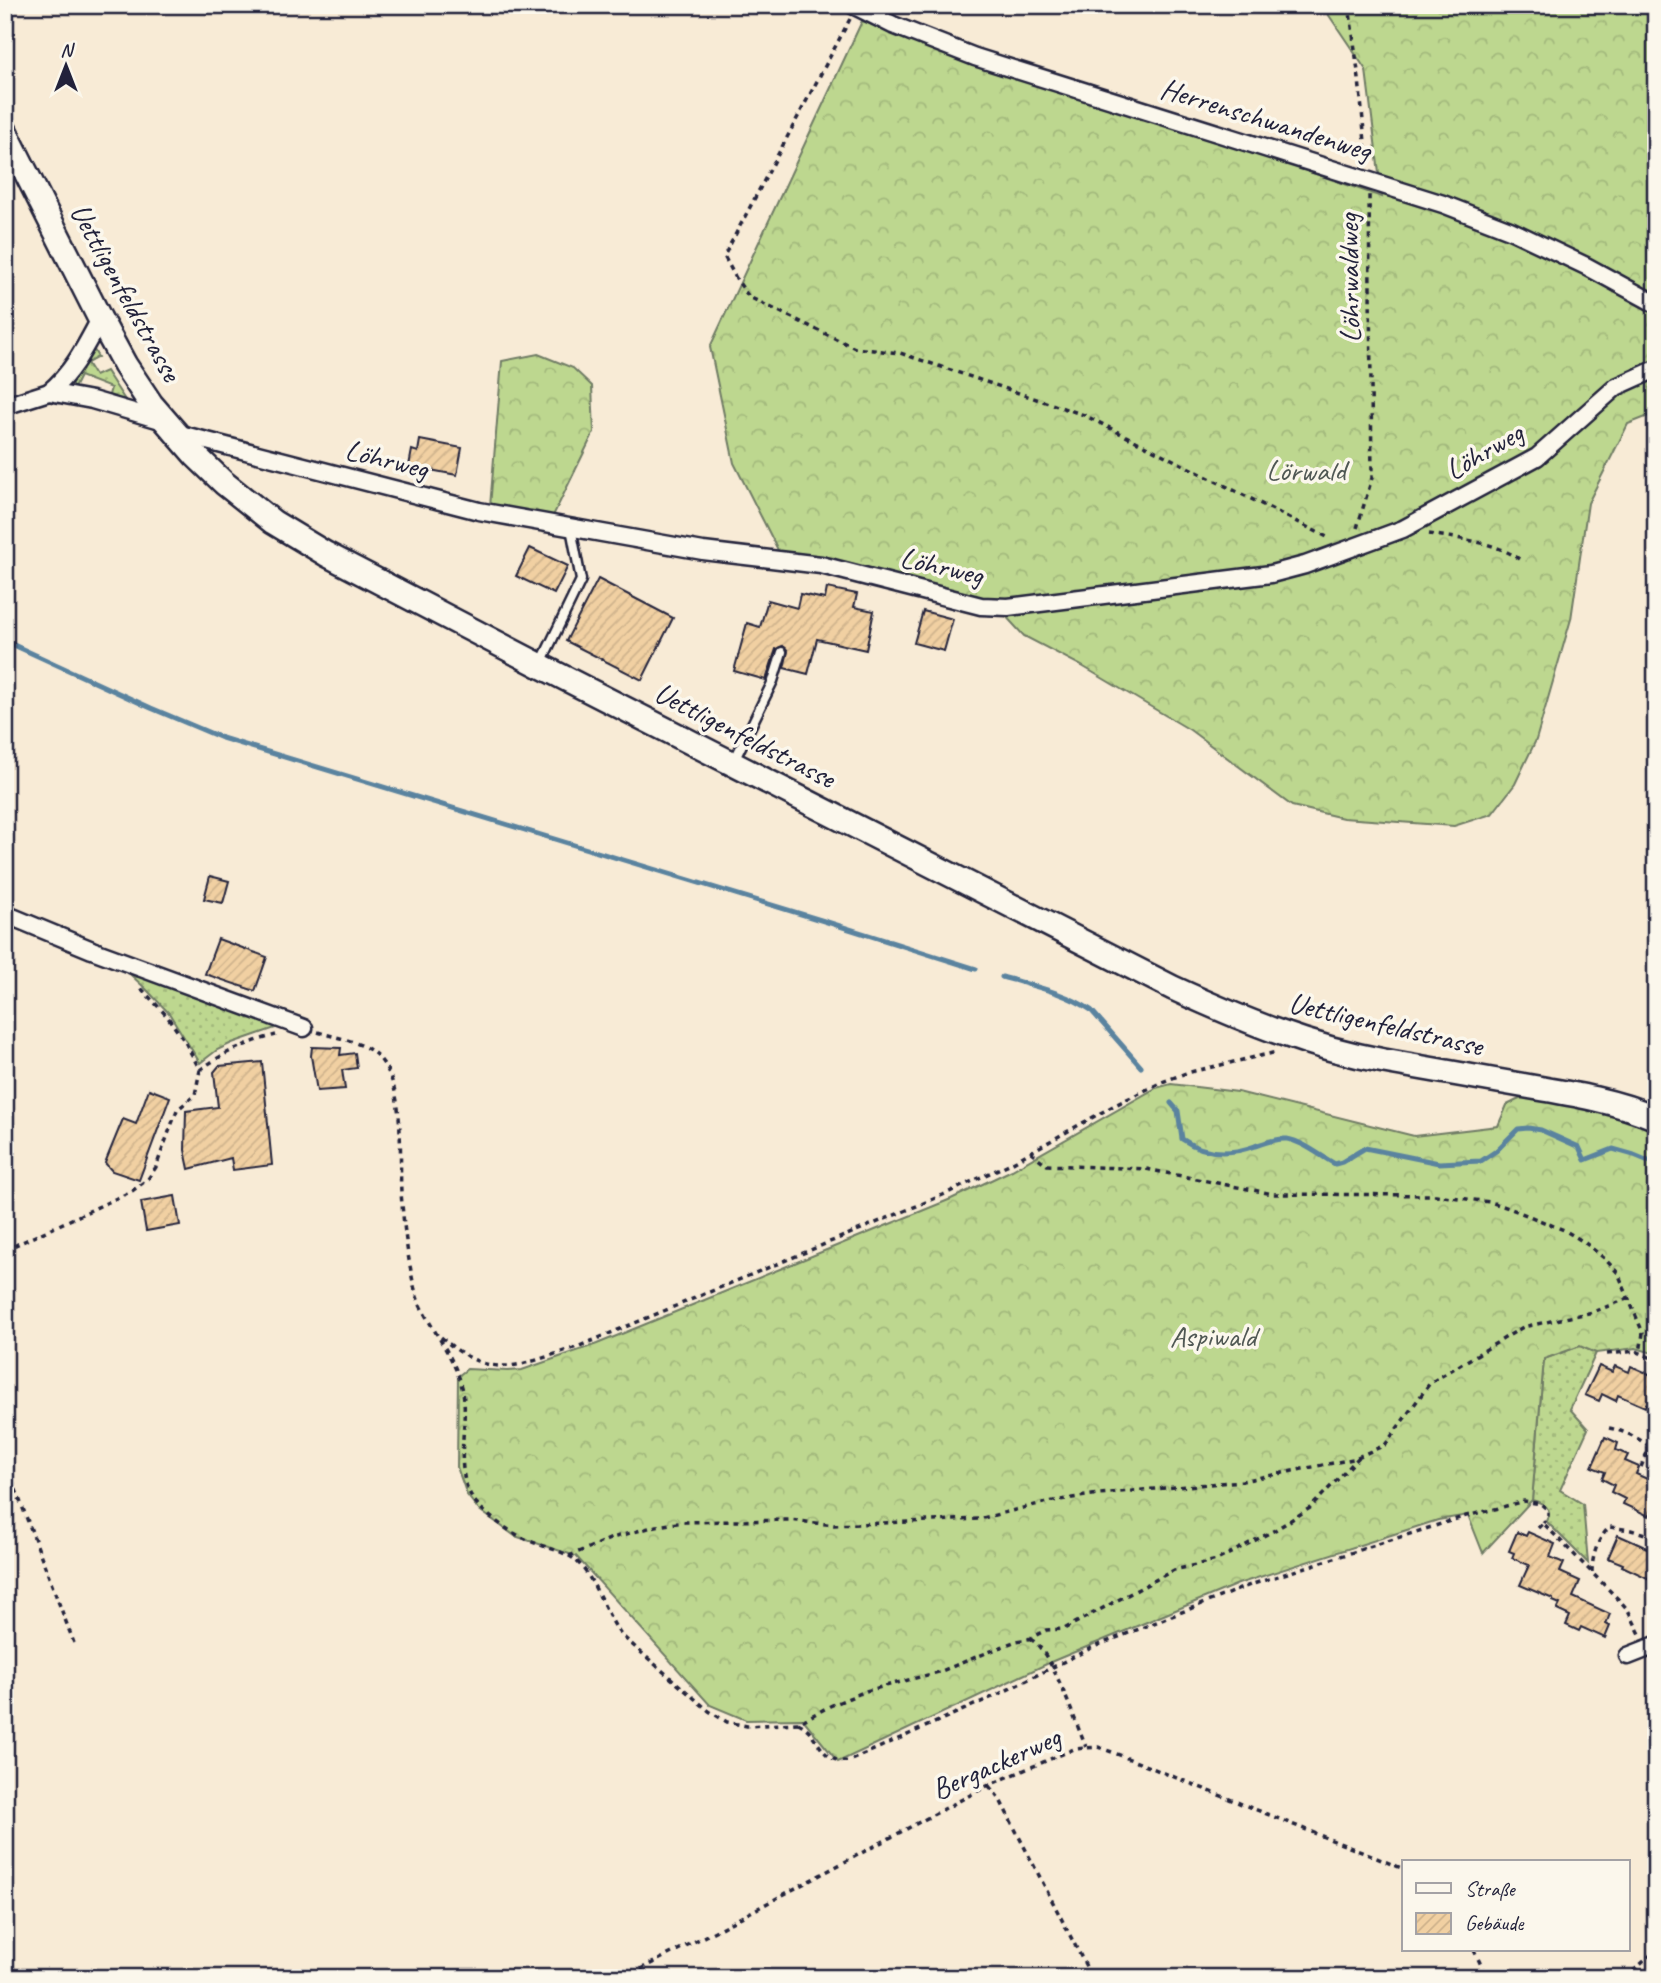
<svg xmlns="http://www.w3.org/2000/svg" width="1661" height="1983" viewBox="0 0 1661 1983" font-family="Caveat,sans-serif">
	<defs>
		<pattern id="grass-dots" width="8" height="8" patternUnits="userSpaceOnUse" patternTransform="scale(1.75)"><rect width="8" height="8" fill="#bdd78f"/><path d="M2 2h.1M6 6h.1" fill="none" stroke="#a2b87c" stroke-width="1.8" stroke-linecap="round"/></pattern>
		<pattern id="forest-crowns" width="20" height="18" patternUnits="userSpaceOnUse" patternTransform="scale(1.75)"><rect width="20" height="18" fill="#bdd78f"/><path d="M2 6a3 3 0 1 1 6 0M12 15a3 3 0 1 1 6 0" fill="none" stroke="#a2b87c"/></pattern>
		<pattern id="building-hatch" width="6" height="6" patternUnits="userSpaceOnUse" patternTransform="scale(1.75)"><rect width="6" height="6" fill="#f1d0a2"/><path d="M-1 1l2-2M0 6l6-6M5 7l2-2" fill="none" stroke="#ceb28c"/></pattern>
	</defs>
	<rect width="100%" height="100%" fill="#f8ebd6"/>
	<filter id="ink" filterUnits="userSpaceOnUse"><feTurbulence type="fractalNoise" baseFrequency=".0143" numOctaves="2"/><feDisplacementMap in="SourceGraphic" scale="14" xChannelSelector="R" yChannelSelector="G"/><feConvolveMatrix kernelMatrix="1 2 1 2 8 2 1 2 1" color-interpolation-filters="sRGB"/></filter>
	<g filter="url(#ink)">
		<g fill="url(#grass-dots)" stroke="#707c65" stroke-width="2">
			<path d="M91,349l3,1 4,7 -11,6 8,13 11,-5 21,32 -19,-5 3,-10 -31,-12 -6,12 -2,-2v-6z"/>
			<path d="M118,963l166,62 -52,18 -15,7 -17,13 -31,-50 -23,-24z"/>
			<path d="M1580,1346l16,7 -26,56 18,20 -28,61 23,14 5,59 -42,-42c8,-12 -2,-18 -14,-21l12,-141z"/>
		</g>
		<g fill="url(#forest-crowns)" stroke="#707c65" stroke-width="2">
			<path d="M1322,5h334v408l-28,11 -40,79 -17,116 -35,121 -21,44 -23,30 -38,12 -111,-8 -51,-12 -102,-76 -108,-64 -58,-30 -21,-23 -222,-57 -47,-93 -24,-116 152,-326 142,52 134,39 244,85 -16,-127z"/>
			<path d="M538,354l35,14 19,18 2,46 -42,86 -62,-11 12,-146z"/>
			<path d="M1171,1084l67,8 176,44 84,-10 9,-21c4,-2 10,-5 15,-7 34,-9 100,19 134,30v226l-20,-6 -40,5 -16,-7 -36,13 -12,141 -49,53 -15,-38 -30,5 -200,64 -185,77 -215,101 -35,-43 -57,1 -36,-15 -134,-149 -61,-20 -37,-27 -11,-14 -10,-28 1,-91 9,-7 41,2 14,-1 75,-26 354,-145 61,-29 144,-82z"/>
		</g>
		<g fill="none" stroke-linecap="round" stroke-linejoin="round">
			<g stroke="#5a839f" stroke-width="5">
				<path d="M5,641l146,67 71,30 602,183 152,48"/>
				<path d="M1002,977c31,9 62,15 89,33l50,57"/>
				<path d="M1171,1103l7,8 4,28c23,16 48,16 73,7 10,-3 20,-8 32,-7 17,3 33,17 48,25l7,-2 23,-14 74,15 42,-2 15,-10 22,-22 10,-1 13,2 38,17 6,13 28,-11 21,6 22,9"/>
			</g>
		</g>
		<g fill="url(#building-hatch)" stroke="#22223b" stroke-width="2">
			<path d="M420,440l42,8 -5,27 -48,-9 3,-16 6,2z"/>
			<path d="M530,548l38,18 -14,28 -38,-18z"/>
			<path d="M598,579l75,39 -31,62 -76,-39z"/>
			<path d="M827,588l30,6 -3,13 20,4 -8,39 -49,-11 -9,35 -24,-6 4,-17 -5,-5 -7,3 -10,31 -32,-9 13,-48 13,4 8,-27 29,8 3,-14 25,5z"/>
			<path d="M923,611l30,8 -9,32 -30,-8z"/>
			<path d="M210,876l19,5 -6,22 -19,-4z"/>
			<path d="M218,939l49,18 -12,34 -50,-17z"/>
			<path d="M312,1047l29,1 -1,7 15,-2 2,15 -15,2 3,19 -28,2 -6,-35z"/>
			<path d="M262,1062l10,103 -39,5 -2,-12 -42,11 -4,-19 1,-39 32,-4 -4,-35 5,-6z"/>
			<path d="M149,1089l21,8 -31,83 -27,-9 -7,-8 18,-44 13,5z"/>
			<path d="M175,1196l5,29 -34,6 -5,-29z"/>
			<path d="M1599,1366l13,6 3,-6 14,6 2,-6 25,11v32l-10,-5 -1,3 -27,-12 -2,6 -14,-7 -3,7 -14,-6z"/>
			<path d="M1605,1437l13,6 -2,7 12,5 -3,6 14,6 -3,7 20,9v19l-7,14 -26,-12 2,-5 -14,-7 3,-7 -12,-6 3,-7 -13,-5z"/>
			<path d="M1517,1532l9,4 2,-4 27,12 -5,13 14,6 -4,9 20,9 -7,16 37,17 -4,10 4,2 -5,12 -24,-11 -2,4 -13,-6 4,-9 -13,-6 3,-6 -7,-3v-2l-33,-14 9,-20 -17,-7 2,-5 -5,-2z"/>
			<path d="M1618,1535l38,17v30l-34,-16 1,-2 -15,-6z"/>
		</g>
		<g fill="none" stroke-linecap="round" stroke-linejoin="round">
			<defs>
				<g id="lane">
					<path d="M540,665l41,-85 -10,-52"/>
					<path d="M734,761l39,-80 9,-29"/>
				</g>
				<g id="street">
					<path d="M853,5l40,20 82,32 468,147 67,26 76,36 70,38"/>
					<path d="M49,392c24,-20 36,-45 51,-73"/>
					<path d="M5,406l44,-14 43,8 72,21"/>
					<path d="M176,433l303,78 224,40 118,14 160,41 27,1 263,-33 34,-9 98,-36 134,-72 79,-70 40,-18"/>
					<path d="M5,914l87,36 212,78"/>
					<path d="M1628,1656l28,-11"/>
				</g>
				<path id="secondary" d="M5,131l95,188 25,46 26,39 45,52 28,27 49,39 53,32 213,111 634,323c70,32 135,59 211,73 49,9 99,17 148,26 42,7 84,14 124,31"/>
			</defs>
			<use href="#lane" stroke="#22223b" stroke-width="13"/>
			<use href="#street" stroke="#22223b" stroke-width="21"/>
			<use href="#secondary" stroke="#22223b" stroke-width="28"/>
			<g stroke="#22223b" stroke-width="3.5" stroke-dasharray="5 5" stroke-linecap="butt">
				<path d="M1349,5l10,74 8,84"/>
				<path d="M850,19l-126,237 13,24 12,17 106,51 45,5 184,62 245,123"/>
				<path d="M1357,528l15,-50 -3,-283"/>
				<path d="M1429,534c30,5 65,7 90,25"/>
				<path d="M318,1032c19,6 49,10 62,27 26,31 19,95 21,133 2,27 5,53 10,79 2,12 5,25 10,36 14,27 33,50 41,80 9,37 -13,87 16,118 15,16 36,30 57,38 12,5 28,8 39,16 18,13 32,56 47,76l88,76 18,11 20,4 51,-3 32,-17 36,-15 73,-19 77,-31 12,-2 18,-9 18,-1 110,-59 43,-10 58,-30 35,-22 51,-53"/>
				<path d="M200,1070c24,-18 46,-27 76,-35"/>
				<path d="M1031,1152l16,13 99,4 127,25 163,1 54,7 19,6 55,22 20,12 20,16 14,15 25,60 -3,20"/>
				<path d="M5,1250l127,-59 16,-12 8,-12 21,-57 18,-15 5,-25 -15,-28 -18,-26 -29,-31"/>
				<path d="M441,1337c52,46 77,28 136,10l366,-152 68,-32 102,-57 49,-24 24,-9 91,-21"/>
				<path d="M1607,1354l29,-3 20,9"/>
				<path d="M1609,1428c19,4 32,11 47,24"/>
				<path d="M5,1461l69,182"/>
				<path d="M1641,1467l5,-12 6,-7"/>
				<path d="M1652,1480l4,-8"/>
				<path d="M1538,1528l5,-5 78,79 7,8 12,24"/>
				<path d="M569,1556l43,-18 44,-12 29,-4 104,-2 45,5 145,-6 68,-17 52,-8 143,-13 111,-22 32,-14 45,-62 93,-56 70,-15 36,-14"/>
				<path d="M1592,1572c0,-16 6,-35 18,-45l21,3 25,7"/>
				<path d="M1030,1639c20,8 46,85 56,108"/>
				<path d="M798,1723c22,9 20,41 51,38l150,-67 92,-46 159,-63 216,-69 33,-8 25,-7 17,3 7,6v6l-5,7"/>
				<path d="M989,1786l10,12 93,180"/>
				<path d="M1474,1950l13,28"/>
				<path d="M623,1978l94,-48 272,-145 85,-36 24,-2 14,5 292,117"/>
				<path d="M1626,1978l30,-28"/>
			</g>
			<use href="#lane" stroke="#fbf7ec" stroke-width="8"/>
			<use href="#street" stroke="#fbf7ec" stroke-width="16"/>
			<use href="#secondary" stroke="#fbf7ec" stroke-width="23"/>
		</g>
	</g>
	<g text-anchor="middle" stroke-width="7" stroke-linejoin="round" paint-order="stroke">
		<g font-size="30" fill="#22223b" stroke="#fbf7ec">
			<text transform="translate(1266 119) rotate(17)" y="10">Herrenschwandenweg</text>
			<text transform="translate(1349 278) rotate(-91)" y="10">Löhrwaldweg</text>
			<text transform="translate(126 292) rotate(61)" y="10">Uettligenfeldstrasse</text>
			<text transform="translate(1484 451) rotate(-30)" y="10">Löhrweg</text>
			<text transform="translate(387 459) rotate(14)" y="10">Löhrweg</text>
			<text transform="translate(942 566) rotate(13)" y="10">Löhrweg</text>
			<text transform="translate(745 735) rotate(27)" y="10">Uettligenfeldstrasse</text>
			<text transform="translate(1386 1024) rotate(13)" y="10">Uettligenfeldstrasse</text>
			<text transform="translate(996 1763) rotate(-24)" y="10">Bergackerweg</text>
		</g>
		<g font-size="30" fill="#505854" stroke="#fbf7ec">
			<text x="1306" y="480">Lörwald</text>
			<text x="1213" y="1346">Aspiwald</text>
		</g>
	</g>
	<rect width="1661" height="1983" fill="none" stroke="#fbf7ec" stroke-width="28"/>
	<rect x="14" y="14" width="1633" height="1955" fill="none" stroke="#22223b" stroke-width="2.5" filter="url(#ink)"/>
	<rect x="1402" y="1860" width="228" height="91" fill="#fbf7ec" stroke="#a4a2a5" stroke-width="2"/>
	<rect x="1416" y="1883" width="35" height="10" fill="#fbf7ec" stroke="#a4a2a5" stroke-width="2"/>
	<text x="1465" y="1896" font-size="21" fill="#22223b">Straße</text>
	<rect x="1416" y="1913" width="35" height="21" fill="url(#building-hatch)" stroke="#a4a2a5" stroke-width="2"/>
	<text x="1465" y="1930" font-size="21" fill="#22223b">Gebäude</text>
	<g transform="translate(66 66)" stroke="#fbf7ec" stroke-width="5" paint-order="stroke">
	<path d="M0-5L12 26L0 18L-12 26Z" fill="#22223b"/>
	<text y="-10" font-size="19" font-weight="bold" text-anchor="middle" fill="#22223b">N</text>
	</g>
</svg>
